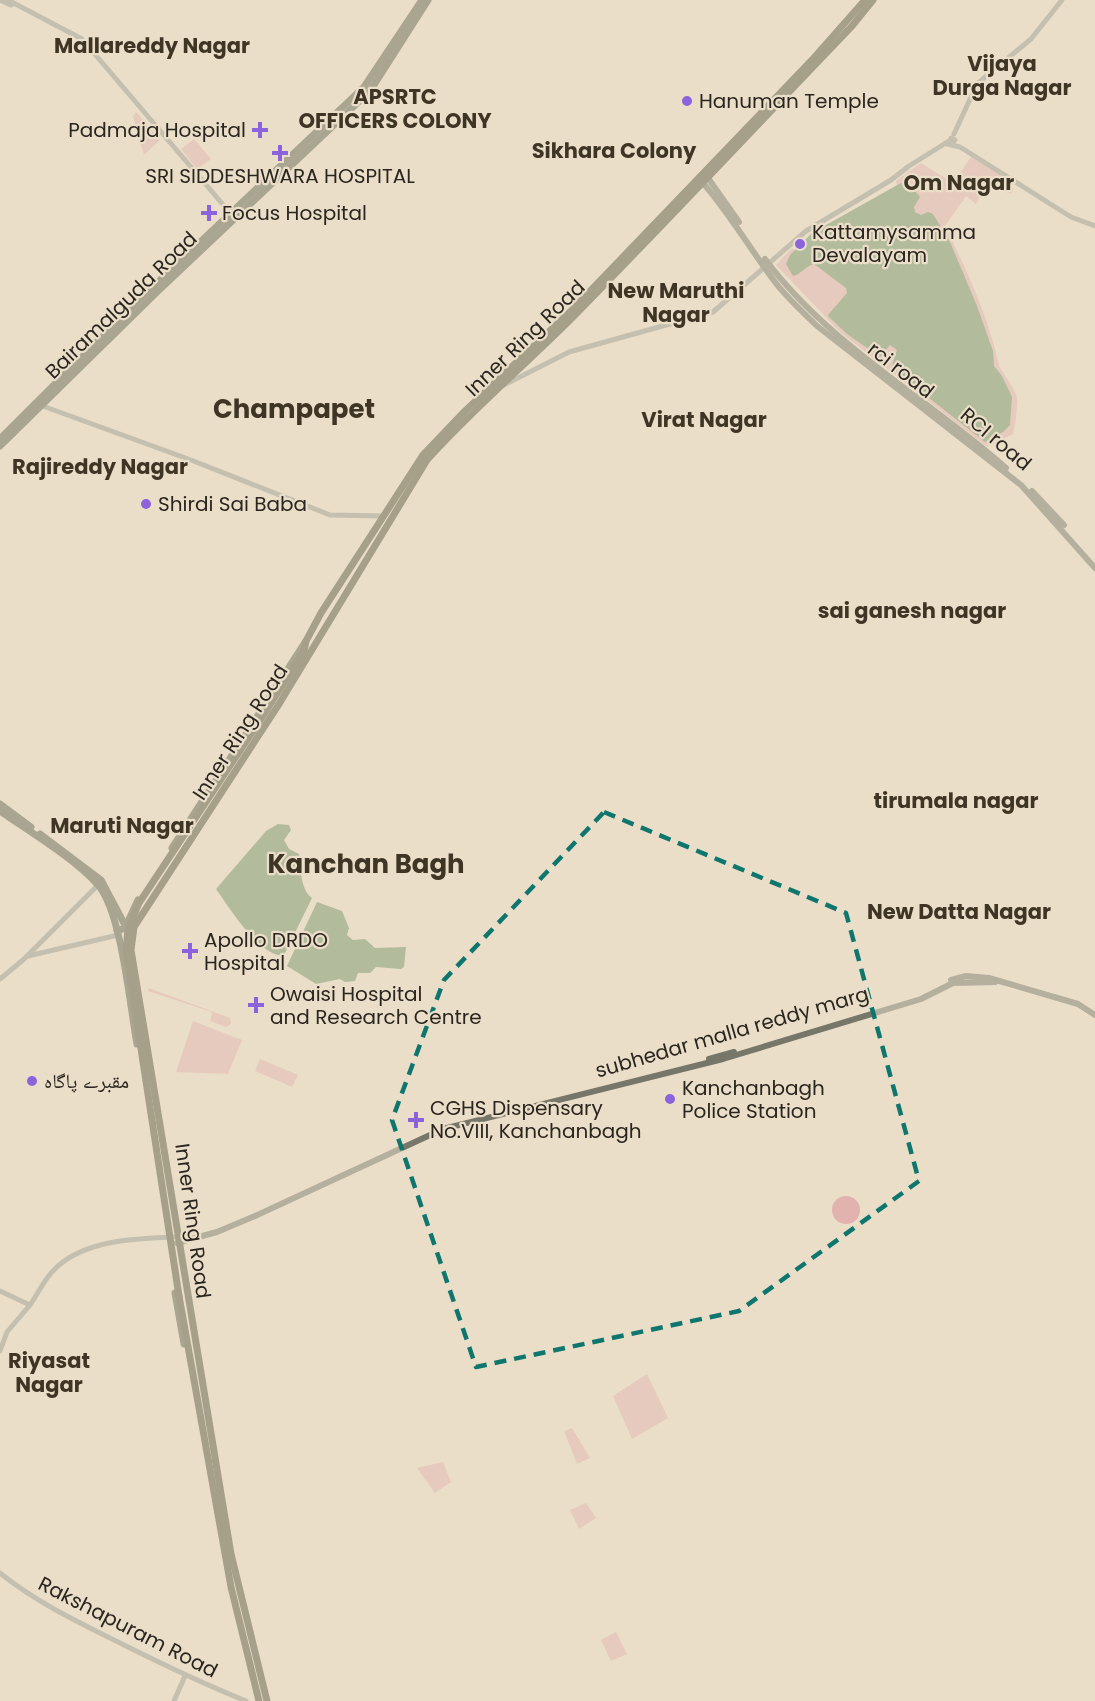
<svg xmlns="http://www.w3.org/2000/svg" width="1095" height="1701" viewBox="0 0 1095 1701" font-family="Poppins,'Noto Naskh Arabic',sans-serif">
	<rect width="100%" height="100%" fill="#eadec9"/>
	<g fill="#e2b2af">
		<path d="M136,112l24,28 -16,15 -11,-39z"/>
		<path d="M194,139l17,20 -14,10 -16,-20z"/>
		<path d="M971,157l42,25 -2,5 3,1 -3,6 -20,-8 -2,3 -4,-2 -9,17 -10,-8 -21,30c21,43 43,89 53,136 3,11 16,23 19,36 1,4 -2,32 -4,36l-26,13 -147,-115 -64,-67 16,-17 4,3 16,-18 85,-48 -1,-4 25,-18 32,20z"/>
		<path d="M149,988l81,30 1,6 -5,3 -16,-6 2,-9 -64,-21z"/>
		<path d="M193,1021l49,19 -14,34 -52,-2z"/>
		<path d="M260,1059l38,16 -6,12 -37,-16z"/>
		<circle cx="846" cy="1210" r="14"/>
		<path d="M647,1374l21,44 -36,21 -19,-43z"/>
		<path d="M572,1428l18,30 -13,6 -13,-33z"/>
		<path d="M443,1462l8,20 -16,11 -18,-25z"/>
		<path d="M586,1503l10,15 -17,11 -9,-19z"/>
		<path d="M616,1632l11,22 -16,7 -10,-21z"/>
	</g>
	<g fill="#709166">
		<path d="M901,183l8,1 11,13 -6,10 1,5 6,3 7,-3 5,2 17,28 27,64 16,45 1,15 8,10 10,21 -2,28 -7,7 -18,10 -94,-74 6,-18 -7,-5 -10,12 -33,-23 -18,-17 -1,-2 19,-22 -1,-5 -32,-24c-9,2 -12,10 -21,12l-7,-12 4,-9 22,-22z"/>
		<path d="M278,824l11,1 2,5 -7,10 5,9 10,5c2,15 1,35 13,44l-28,57c-22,5 -56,-49 -68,-66l50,-58z"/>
		<path d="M317,902l25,9 7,17 -2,7 6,5 12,-1 10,9 31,-1 -2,20 -3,2 -25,-2 -6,6h-12l-3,8 -10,1 -5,-3 -24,5 -29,-18z"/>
	</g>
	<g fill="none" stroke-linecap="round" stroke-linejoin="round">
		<g stroke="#98998f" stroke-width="5">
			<path d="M0,0l11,5"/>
			<path d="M8,0l74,39 149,175"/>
			<path d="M954,134l23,-50 54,-45 31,-39"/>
			<path d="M951,138l4,2 -3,3 -2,-1z"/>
			<path d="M947,144l13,3 111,70 24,9"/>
			<path d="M504,385l65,-33 144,-40 93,-81 85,-51 18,-14 40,-25"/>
			<path d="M40,405l151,55 139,55 53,1"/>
			<path d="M28,956l90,-21"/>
			<path d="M0,979l23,-19 75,-75"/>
			<path d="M0,1291l30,14c8,-11 13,-24 23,-34 29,-32 87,-33 127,-34"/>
			<path d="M0,1351l7,-19 23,-27"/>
			<path d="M0,1573c37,30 82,51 124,72 40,20 80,39 122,56"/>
			<path d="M174,1701l11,-25"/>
		</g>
		<g stroke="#767769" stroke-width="6">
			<path d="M708,178l31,44"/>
			<path d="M703,183c27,31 47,66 72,99 12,16 28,30 42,44l204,159 74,83"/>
			<path d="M765,259c64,86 162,139 241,209"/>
			<path d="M1032,491l32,34"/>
			<path d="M951,980l15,-4 23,2 89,26 17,11"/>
			<path d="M709,1059l25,-7"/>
			<path d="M177,1243l40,-11 38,-16 188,-87 280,-70 198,-60 32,-16 42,-1"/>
		</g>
		<g stroke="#5e5f4e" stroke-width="7">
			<path d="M0,439l139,-139 225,-213 58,-87"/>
			<path d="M0,446l158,-155 212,-200 58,-91"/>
			<path d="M0,804l31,23"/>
			<path d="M0,811c30,21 74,47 98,74 24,28 32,122 39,159"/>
			<path d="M40,834l61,46 25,47"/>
			<path d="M172,848l134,-207"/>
			<path d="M117,931l8,-3 13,-28"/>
			<path d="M175,1293l9,51"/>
		</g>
		<g stroke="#545442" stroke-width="7">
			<path d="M255,728l49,-77 2,-10 15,-28 102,-158 42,-44 107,-101 240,-250 53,-60"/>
			<path d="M179,1296l52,291 28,114"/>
			<path d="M267,1701l-36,-147 -100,-604 3,-23 145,-223 148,-244c46,-51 98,-95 146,-143 94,-96 186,-194 279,-291l21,-26"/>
		</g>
		<path stroke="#545442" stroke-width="7" d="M179,1296l-53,-345 2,-22 11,-26 116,-175"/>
	</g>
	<path d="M0 0H1095V1701H0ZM604,812l242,101 73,268 -180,130 -263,56 -84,-247 52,-140z" fill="#eadec9" fill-opacity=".55" fill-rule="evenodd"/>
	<path fill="none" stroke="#0f766e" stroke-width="4.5" stroke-dasharray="12 8" stroke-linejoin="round" d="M604,812l242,101 73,268 -180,130 -263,56 -84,-247 52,-140z"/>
	<g fill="#8b63dd" stroke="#eadec9" stroke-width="2">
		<circle cx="687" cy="101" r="6"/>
		<path d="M257 121h6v6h6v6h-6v6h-6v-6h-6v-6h6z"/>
		<path d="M277 144h6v6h6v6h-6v6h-6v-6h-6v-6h6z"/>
		<path d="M206 204h6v6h6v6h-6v6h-6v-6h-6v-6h6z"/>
		<circle cx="800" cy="244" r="6"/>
		<circle cx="146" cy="504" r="6"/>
		<path d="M187 942h6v6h6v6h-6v6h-6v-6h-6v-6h6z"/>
		<path d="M253 996h6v6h6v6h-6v6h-6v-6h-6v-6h6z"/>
		<circle cx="32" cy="1081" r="6"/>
		<circle cx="670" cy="1099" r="6"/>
		<path d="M413 1111h6v6h6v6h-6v6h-6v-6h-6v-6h6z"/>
	</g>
	<g text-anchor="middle" stroke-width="4.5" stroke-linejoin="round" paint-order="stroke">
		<g font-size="20" fill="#2a251e" stroke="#eadec9" text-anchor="start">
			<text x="699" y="108">Hanuman Temple</text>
			<text x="246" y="137" text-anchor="end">Padmaja Hospital</text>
			<text x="280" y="183" text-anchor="middle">SRI SIDDESHWARA HOSPITAL</text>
			<text x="222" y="220">Focus Hospital</text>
			<text x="812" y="239">Kattamysamma<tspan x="812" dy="23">Devalayam</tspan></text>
			<text x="158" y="511">Shirdi Sai Baba</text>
			<text x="204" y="947">Apollo DRDO<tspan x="204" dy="23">Hospital</tspan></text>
			<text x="270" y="1001">Owaisi Hospital<tspan x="270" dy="23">and Research Centre</tspan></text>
			<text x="44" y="1088">مقبرے پاگاہ</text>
			<text x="682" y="1095">Kanchanbagh<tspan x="682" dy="23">Police Station</tspan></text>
			<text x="430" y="1115">CGHS Dispensary<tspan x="430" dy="23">No.VIII, Kanchanbagh</tspan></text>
		</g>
		<g font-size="20" fill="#2a251e" stroke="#eadec9">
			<text transform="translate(121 305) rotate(-44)" y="7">Bairamalguda Road</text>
			<text transform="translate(525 338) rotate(-44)" y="7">Inner Ring Road</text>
			<text transform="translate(901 370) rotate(38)" y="7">rci road</text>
			<text transform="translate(996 439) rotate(40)" y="7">RCI road</text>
			<text transform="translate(240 732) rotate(-57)" y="7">Inner Ring Road</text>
			<text transform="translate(732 1032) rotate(-16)" y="7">subhedar malla reddy marg</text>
			<text transform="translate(193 1221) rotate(82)" y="7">Inner Ring Road</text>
			<text transform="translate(128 1627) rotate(27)" y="7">Rakshapuram Road</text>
		</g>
		<g font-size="21" font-weight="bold" fill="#3f3525" stroke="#eadec9">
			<text x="152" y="53">Mallareddy Nagar</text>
			<text x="1002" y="71">Vijaya<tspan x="1002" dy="24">Durga Nagar</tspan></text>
			<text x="395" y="104">APSRTC<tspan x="395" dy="24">OFFICERS COLONY</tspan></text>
			<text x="614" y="158">Sikhara Colony</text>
			<text x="959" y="190">Om Nagar</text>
			<text x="676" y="298">New Maruthi<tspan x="676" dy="24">Nagar</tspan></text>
			<text x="704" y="427">Virat Nagar</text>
			<text x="100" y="474">Rajireddy Nagar</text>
			<text x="912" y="618">sai ganesh nagar</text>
			<text x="956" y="808">tirumala nagar</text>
			<text x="122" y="833">Maruti Nagar</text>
			<text x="959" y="919">New Datta Nagar</text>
			<text x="49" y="1368">Riyasat<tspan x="49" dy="24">Nagar</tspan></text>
		</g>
		<g font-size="26" font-weight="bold" fill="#3f3525" stroke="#eadec9">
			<text x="294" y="418">Champapet</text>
			<text x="366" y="873">Kanchan Bagh</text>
		</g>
	</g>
</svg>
